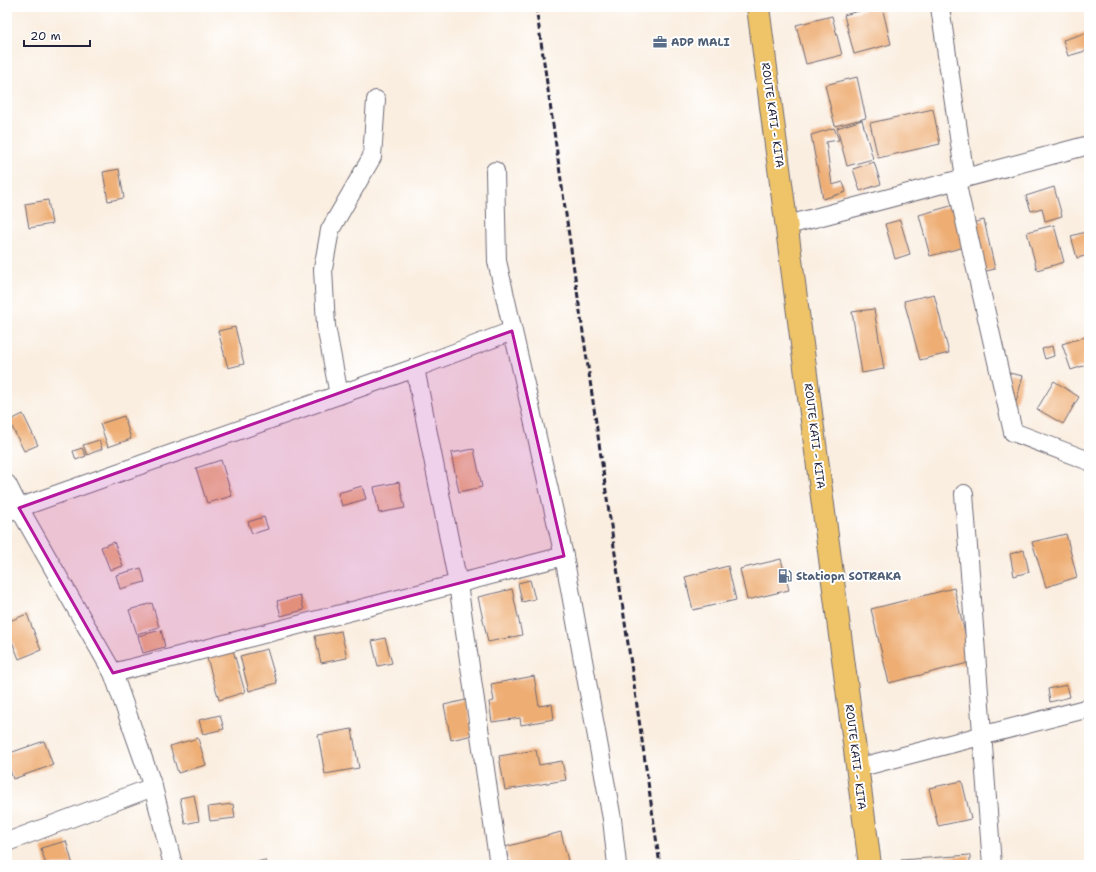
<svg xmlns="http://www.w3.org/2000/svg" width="1096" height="872" viewBox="0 0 1096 872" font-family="'Shantell Sans',sans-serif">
	<rect width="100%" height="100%" fill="#fff"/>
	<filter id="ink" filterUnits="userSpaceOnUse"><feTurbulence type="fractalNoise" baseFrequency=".025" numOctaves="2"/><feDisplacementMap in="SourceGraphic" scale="8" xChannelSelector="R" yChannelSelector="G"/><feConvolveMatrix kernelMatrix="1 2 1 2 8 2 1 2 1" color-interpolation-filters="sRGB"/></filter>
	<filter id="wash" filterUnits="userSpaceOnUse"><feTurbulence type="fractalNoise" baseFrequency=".012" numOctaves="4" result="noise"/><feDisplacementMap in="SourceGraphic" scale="16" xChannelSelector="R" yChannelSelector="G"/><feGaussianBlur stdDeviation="0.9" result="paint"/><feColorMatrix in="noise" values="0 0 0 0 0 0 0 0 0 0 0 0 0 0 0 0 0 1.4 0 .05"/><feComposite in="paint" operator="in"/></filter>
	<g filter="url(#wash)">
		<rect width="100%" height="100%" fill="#faeee0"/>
		<g id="blocks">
			<g fill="#eead73">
				<path d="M874,7h8l9,37 -37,10 -10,-39z"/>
				<path d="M1007,7h18v1l-17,3z"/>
				<path d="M832,16l10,39 -36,9 -10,-39z"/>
				<path d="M1089,32v18l-21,6 -5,-16z"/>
				<path d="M857,77l9,41 -31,8 -10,-41z"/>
				<path d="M933,109l7,35 -62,14 -8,-35z"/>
				<path d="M862,120l11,39 -26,7 -10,-38z"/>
				<path d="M834,128l5,12 -13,2 6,43 11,-3 3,10 -23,7 -12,-64z"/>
				<path d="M874,162l7,22 -21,7 -7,-22z"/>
				<path d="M119,169l5,29 -16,3 -5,-29z"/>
				<path d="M1054,187l8,29 -17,5 -3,-13 -11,3 -5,-15z"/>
				<path d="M48,200l4,24 -23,4 -4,-24z"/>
				<path d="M954,205l11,42 -35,9 -11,-41z"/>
				<path d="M900,220l10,34 -15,5 -10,-35z"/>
				<path d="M984,220l11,49 -13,3 -10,-49z"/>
				<path d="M1054,225l10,37 -27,8 -10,-38z"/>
				<path d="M1089,231v24l-12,3 -6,-22z"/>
				<path d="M934,294l15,59 -29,7 -16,-59z"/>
				<path d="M874,309l10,60 -22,4 -10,-61z"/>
				<path d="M235,327l9,37 -16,4 -10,-37z"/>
				<path d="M1088,336l1,28 -18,6 -9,-26z"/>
				<path d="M1052,346l2,10 -9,3 -3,-10z"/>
				<path d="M1009,373l14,3 -7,26 -13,-4z"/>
				<path d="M1054,381l25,16 -16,27 -26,-15z"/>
				<path d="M23,414l15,31 -14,6 -15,-30z"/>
				<path d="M124,416l7,23 -23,8 -8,-23z"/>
				<path d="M99,440l3,9 -15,6 -4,-10z"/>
				<path d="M82,448l4,8 -10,4 -3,-9z"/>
				<path d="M474,449l8,38 -23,5 -8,-39z"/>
				<path d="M221,460l11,36 -25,7 -11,-35z"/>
				<path d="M399,482l6,26 -26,5 -5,-26z"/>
				<path d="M362,486l4,13 -24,7 -4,-13z"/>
				<path d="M264,517l4,12 -16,5 -4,-12z"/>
				<path d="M1066,534l11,43 -31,10 -14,-45z"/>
				<path d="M114,542l9,24 -13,4 -9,-23z"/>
				<path d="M1024,550l5,22 -15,4 -4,-22z"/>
				<path d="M781,559l8,31 -42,10 -7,-31z"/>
				<path d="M728,566l8,34 -43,10 -8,-33z"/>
				<path d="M141,568l4,14 -25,7 -4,-14z"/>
				<path d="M530,580l5,19 -13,3 -4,-19z"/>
				<path d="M954,588l18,74 -83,21 -18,-74z"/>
				<path d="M512,589l10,46 -34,7 -10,-45z"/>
				<path d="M300,595l4,15 -23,6 -4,-15z"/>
				<path d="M152,603l7,24 -22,7 -8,-24z"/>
				<path d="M27,614l14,36 -22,9 -12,-30v-7z"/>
				<path d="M161,630l4,17 -22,6 -5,-17z"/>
				<path d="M341,631l6,27 -26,5 -6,-27z"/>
				<path d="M385,638l7,25 -14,3 -6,-25z"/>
				<path d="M267,649l10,34 -28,8 -9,-35z"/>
				<path d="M233,650l12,42 -26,8 -12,-42z"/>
				<path d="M534,676l5,30 13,-2 2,15 -33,6 -1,-7 -28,4 -3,-20 5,-1 -3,-17z"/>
				<path d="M1067,685l3,12 -20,5 -2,-13z"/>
				<path d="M466,700l7,35 -22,5 -7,-35z"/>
				<path d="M220,715l4,14 -21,5 -4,-14z"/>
				<path d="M352,729l7,39 -34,6 -7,-39z"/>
				<path d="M198,738l8,27 -28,8 -8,-27z"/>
				<path d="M44,741l9,24 -40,14 -6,-18v-7z"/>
				<path d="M536,750l3,15 23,-4 4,19 -61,10 -6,-34z"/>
				<path d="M962,781l9,38 -33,7 -9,-38z"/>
				<path d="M194,795l5,26 -14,3 -5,-26z"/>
				<path d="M233,804l2,14 -25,3 -2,-14z"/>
				<path d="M561,832l8,33h-59l-5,-18z"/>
				<path d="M66,841l7,24h-27l-5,-17z"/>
				<path d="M970,855v10h-69v-5z"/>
				<path d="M265,860l1,5h-16l-1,-1z"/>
				<path d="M800,860l1,5h-17v-1z"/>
			</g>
		</g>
	</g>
	<g filter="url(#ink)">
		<use href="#blocks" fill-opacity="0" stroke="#6e6975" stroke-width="1"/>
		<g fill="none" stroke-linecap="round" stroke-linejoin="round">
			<defs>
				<g id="minor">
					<path d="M940,7l25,171"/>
					<path d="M495,171l2,90 67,295"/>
					<path d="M956,181l57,251 76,29"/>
					<path d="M788,225l301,-80"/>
					<path d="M415,368l43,216 41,281"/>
					<path d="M339,395l-13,-69 -3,-57 7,-39 42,-73 4,-57"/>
					<path d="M7,484l12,24 94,165 40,114 20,78"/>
					<path d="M964,494l28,371"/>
					<path d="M7,512l408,-144 97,-37"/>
					<path d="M113,673l451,-117 48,263 5,46"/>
					<path d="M857,768l232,-60"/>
					<path d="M7,842l146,-55"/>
				</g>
				<path id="primary" d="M758,7l112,858"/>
			</defs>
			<use href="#minor" stroke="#6e6975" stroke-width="20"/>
			<use href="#primary" stroke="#6e6975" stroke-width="24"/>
			<use href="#minor" stroke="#fff" stroke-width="18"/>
			<use href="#primary" stroke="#efc469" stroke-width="22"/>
			<path stroke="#22223b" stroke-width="3" stroke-dasharray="6 3" stroke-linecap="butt" d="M536,7l124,858"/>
		</g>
	</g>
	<path fill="#b5179e" fill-opacity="0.2" stroke="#b5179e" stroke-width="3" stroke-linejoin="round" d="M512,331l52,225 -451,117 -94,-165z"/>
	<defs>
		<symbol id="office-bare" viewBox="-9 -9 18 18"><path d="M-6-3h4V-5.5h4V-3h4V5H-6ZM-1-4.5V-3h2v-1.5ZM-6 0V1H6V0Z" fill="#5c6f8a" stroke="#fff" stroke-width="2.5" paint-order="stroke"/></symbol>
		<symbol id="fuel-bare" viewBox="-9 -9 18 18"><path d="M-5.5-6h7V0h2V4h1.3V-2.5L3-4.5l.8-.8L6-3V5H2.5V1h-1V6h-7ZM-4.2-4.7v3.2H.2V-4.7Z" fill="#5c6f8a" stroke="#fff" stroke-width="2.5" paint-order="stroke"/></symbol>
	</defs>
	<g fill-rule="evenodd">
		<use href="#office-bare" x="650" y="32" width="20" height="20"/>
		<use href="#fuel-bare" x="775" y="566" width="20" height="20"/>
	</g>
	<g text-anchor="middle" stroke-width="4" stroke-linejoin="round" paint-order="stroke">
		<g font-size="11" font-weight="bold" fill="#4e5e75" stroke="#fff" text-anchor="start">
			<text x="671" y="46">ADP MALI</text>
			<text x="796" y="580">Statiopn SOTRAKA</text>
		</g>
		<g font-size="11" fill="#22223b" stroke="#fff">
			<text transform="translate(773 115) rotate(82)" y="4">ROUTE KATI - KITA</text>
			<text transform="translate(815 436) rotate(83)" y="4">ROUTE KATI - KITA</text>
			<text transform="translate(856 757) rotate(83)" y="4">ROUTE KATI - KITA</text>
		</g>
	</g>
	<rect width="1096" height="872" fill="none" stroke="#fff" stroke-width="24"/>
	<path d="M24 40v6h66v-6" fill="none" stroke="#22223b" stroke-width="2"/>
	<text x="30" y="40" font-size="12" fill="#22223b" stroke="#ffffff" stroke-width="3" paint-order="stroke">20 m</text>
</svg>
